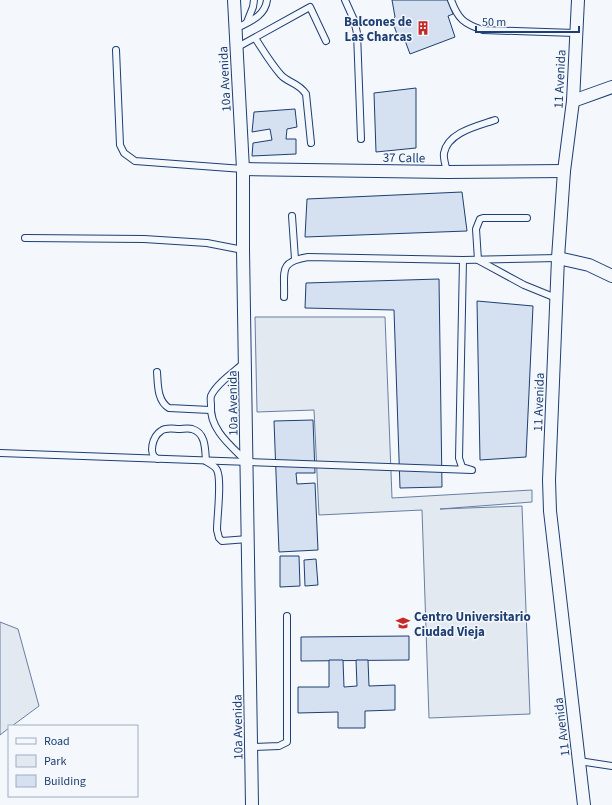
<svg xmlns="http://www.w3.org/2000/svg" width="612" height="805" viewBox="0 0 612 805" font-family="'Source Sans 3',sans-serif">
	<rect width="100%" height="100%" fill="#f4f7fb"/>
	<g fill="#e3e9f0" stroke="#687fa3">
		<path d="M255,317h130l7,181 140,-8v12l-92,7 82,-3 8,208 -101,4 -7,-208 -103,5 -5,-105 -57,2z"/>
		<path d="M0,622l18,7 21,77 -27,20h-3v2l-9,7z"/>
	</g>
	<g fill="#d5e0f0" stroke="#1d3f73">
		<path d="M392,0h56l5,14 -5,2 7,21 -45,17 -7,-19 -5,2 -6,-17 3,-3z"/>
		<path d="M416,88v60l-40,4 -2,-59z"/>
		<path d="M295,109l2,18 -10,2 -1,10h10v15l-44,2 1,-13 19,-3 -2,-11 -18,3 2,-20z"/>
		<path d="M462,192l5,39 -162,6 2,-38z"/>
		<path d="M439,279l3,208 -42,1 -6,-178 -89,-2 1,-25z"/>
		<path d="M477,301l56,5 -7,151 -46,3z"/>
		<path d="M313,420l2,53h-19l1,11 18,-1 3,67 -39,2 -5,-131z"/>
		<path d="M280,556h19l1,30 -20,1z"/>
		<path d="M316,559l2,26 -13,1 -1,-26z"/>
		<path d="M409,636v24l-108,1v-24z"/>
		<path d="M329,660h14l1,27 13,-1 -1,-26h12l1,26 26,-1v25l-30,1v17h-27v-16l-40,1v-26h31z"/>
	</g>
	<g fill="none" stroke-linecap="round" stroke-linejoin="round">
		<defs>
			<g id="lane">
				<path d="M345,0l9,20 3,13 4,106"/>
				<path d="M451,0c7,19 13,24 32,30l92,3"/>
				<path d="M247,22l6,-15 1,-7"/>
				<path d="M235,29c13,-7 30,-12 32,-29"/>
				<path d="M255,38c8,12 16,26 26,37 7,8 17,7 25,19l5,49"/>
				<path d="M236,48l74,-41 16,34"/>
				<path d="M116,50l4,95 4,8 11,8 108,8"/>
				<path d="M447,172c-1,-6 -4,-13 -3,-19 4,-21 34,-27 51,-33"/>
				<path d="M292,216l3,43"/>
				<path d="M527,218h-44l-3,1 -4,10 2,31 46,25 32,13"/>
				<path d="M25,238l119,1 63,4 36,7"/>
				<path d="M284,297c1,-26 -6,-35 24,-40l155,3 95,-2"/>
				<path d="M244,363c-9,8 -28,21 -33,33 -1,3 0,7 0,9 -2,24 20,41 35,56"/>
				<path d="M157,372c1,12 0,29 12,36l41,2"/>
				<path d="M0,453l472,17 -10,-3 -3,-9 4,-198"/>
				<path d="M158,459c-11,-4 -5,-23 3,-28 5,-4 13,-2 18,-2 4,0 9,-1 13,0 14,4 13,20 14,32"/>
				<path d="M207,462c4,2 8,4 10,8 5,10 0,47 0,60l2,8 3,3 26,-2"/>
				<path d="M251,747l28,-1 8,-4v-126"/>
				<path d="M579,761l33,5"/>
			</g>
			<g id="street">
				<path d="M234,0l9,169v81l9,555"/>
				<path d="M578,0l-5,101 -9,70 -6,87 -9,222 1,31 34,294"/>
				<path d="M573,101l39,-14"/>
				<path d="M243,169l204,3 117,-1"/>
				<path d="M558,258l31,7 23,11"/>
			</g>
		</defs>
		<use href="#lane" stroke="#1d3f73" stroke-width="8"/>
		<use href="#street" stroke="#1d3f73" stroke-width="14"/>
		<use href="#lane" stroke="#f4f7fb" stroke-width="6"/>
		<use href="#street" stroke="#f4f7fb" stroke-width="12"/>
	</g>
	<defs>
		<symbol id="building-bare" viewBox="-9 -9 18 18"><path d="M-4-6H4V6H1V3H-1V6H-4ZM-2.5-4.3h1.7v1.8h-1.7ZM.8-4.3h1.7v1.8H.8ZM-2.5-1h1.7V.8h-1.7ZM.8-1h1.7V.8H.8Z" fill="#c62828" stroke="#f4f7fb" stroke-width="2.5" paint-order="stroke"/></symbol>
		<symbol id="university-bare" viewBox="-9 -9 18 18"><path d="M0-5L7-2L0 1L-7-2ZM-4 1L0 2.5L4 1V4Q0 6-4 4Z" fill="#c62828" stroke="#f4f7fb" stroke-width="2.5" paint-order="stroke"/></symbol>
	</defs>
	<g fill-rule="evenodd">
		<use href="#building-bare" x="413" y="18" width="20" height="20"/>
		<use href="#university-bare" x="393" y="613" width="20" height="20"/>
	</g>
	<g text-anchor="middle" stroke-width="3" stroke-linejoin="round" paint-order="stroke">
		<g font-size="13" font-weight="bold" fill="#1d3f73" stroke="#f4f7fb" text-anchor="end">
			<text x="412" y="26">Balcones de<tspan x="412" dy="15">Las Charcas</tspan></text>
			<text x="414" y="621" text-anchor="start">Centro Universitario<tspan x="414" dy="15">Ciudad Vieja</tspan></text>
		</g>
		<g font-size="13" fill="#1d3f73" stroke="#f4f7fb">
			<text transform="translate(224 79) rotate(-93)" y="5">10a Avenida</text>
			<text transform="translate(559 79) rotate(-87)" y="5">11 Avenida</text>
			<text transform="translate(404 157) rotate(1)" y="5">37 Calle</text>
			<text transform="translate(538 402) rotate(-88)" y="5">11 Avenida</text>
			<text transform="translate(232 403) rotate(-91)" y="5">10a Avenida</text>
			<text transform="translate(237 727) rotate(-91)" y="5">10a Avenida</text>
			<text transform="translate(561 727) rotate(-97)" y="5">11 Avenida</text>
		</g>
	</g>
	<rect x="8" y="725" width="130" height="72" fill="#f4f7fb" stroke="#9eadc5"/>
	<rect x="16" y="738" width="20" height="6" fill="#f4f7fb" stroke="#9eadc5"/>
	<text x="44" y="745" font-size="12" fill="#1d3f73">Road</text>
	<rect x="16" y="755" width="20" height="12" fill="#e3e9f0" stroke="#9eadc5"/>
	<text x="44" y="765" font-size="12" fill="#1d3f73">Park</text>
	<rect x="16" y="775" width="20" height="12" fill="#d5e0f0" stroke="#9eadc5"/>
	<text x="44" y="785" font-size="12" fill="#1d3f73">Building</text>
	<path d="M476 26v6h103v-6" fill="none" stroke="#1d3f73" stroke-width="2"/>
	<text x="482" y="26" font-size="12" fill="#1d3f73" stroke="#f4f7fb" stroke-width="3" paint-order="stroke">50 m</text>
</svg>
